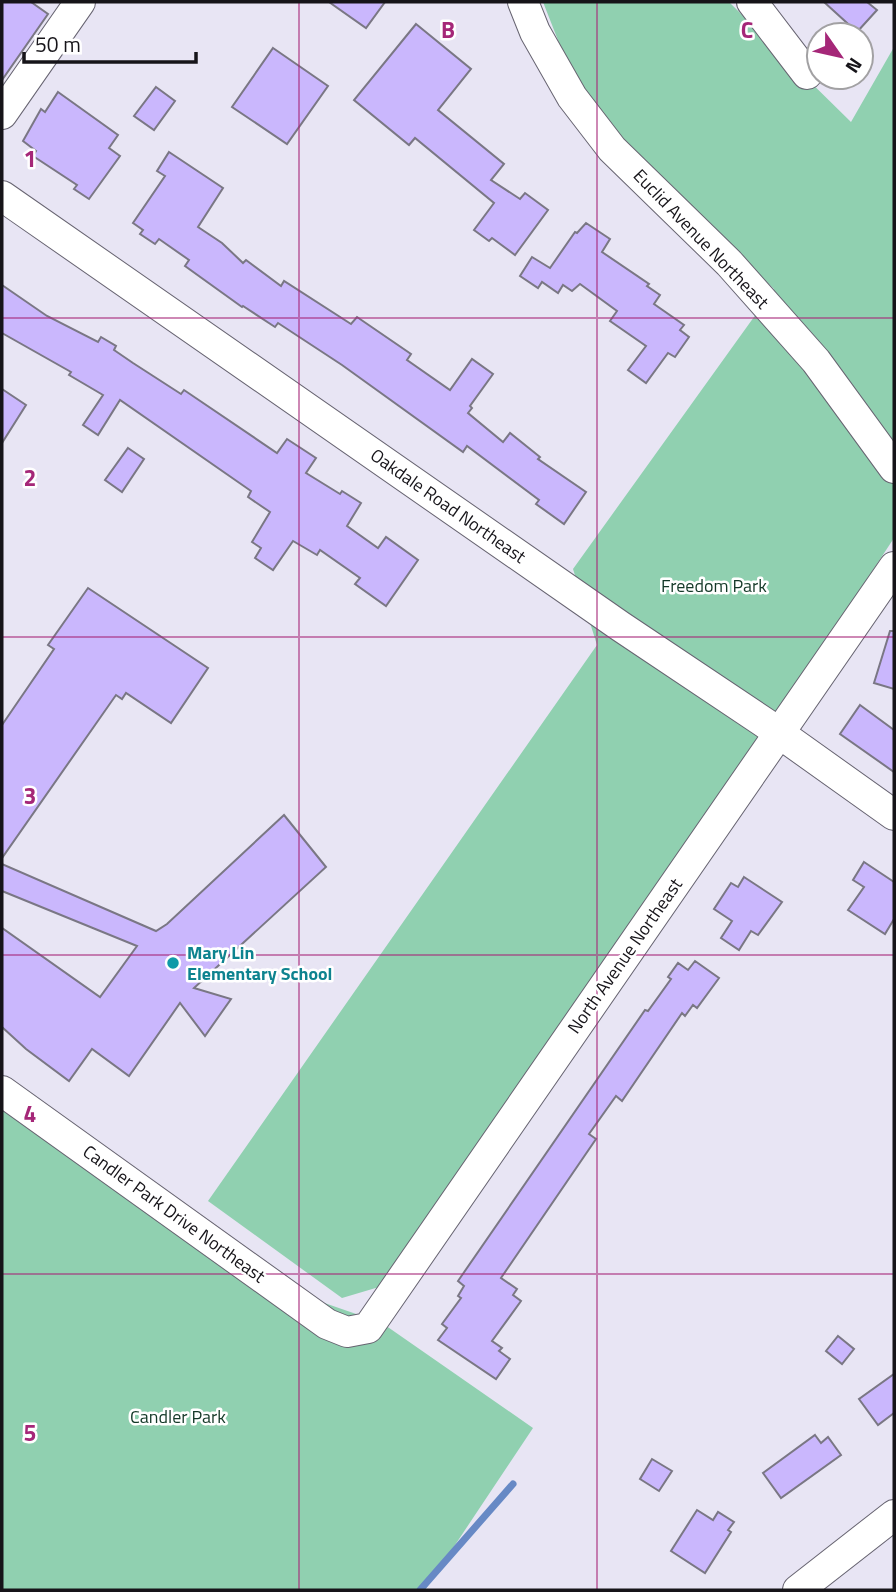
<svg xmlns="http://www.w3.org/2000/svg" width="896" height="1592" viewBox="0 0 896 1592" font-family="'Titillium Web',sans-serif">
	<rect width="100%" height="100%" fill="#e8e5f4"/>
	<g fill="#90d0b0">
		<path d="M543,2h186l122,120 43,-75v491l-117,178 -398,571 -37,11 -134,-97 389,-556 -24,-76 201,-280 -173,-163 -38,-73z"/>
		<path d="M2,1081l311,218 69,24 151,105 -108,162h-423z"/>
	</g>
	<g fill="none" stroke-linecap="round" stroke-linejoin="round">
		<path stroke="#6789c5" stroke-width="7" d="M420,1590l93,-106"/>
	</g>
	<g fill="#cab7fd" stroke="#7a7784" stroke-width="2">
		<path d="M2,2h29l17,12 -46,66z"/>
		<path d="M329,2h56l-19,26z"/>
		<path d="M824,2h43l10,8 -20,22z"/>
		<path d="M416,24l55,45 -33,41 66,54 -13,16 29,19 5,-6 23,17 -33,45 -23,-17 -3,3 -15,-11 20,-27 -79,-65 -6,7 -55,-45z"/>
		<path d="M273,48l55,38 -41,58 -55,-37z"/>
		<path d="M156,87l19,14 -21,29 -20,-14z"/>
		<path d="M58,92l60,43 -9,13 11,8 -31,43 -15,-10 3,-4 -44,-29 3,-5 -13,-10 18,-32 4,3z"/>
		<path d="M169,152l54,36 -25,39 24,16 21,20 3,-3 35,26 3,-5 67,43 6,-7 54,37 -4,6 43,30 22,-31 21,15 -23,32 2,2 -4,5 35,29 7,-9 30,24 -2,2 48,33 -22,32 -28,-20 3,-4 -72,-54 -4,6 -121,-87 -64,-42 -3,4 -32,-21 -1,1 -57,-41 4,-6 -30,-21 -4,5 -15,-10 3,-4 -10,-7 32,-47 -8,-5z"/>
		<path d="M586,223l24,16 -8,13 47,32 -2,2 13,9 -6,9 30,21 -4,5 9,7 -14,20 -7,-4 -22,30 -18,-13 18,-24 -36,-25 7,-10 -37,-27 -8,7 -9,-6 -5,8 -16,-11 -4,6 -18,-12 12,-19 18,11 25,-36 2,1z"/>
		<path d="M2,285l45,31 51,26 3,-5 15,9 -2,4 19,13 48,31 3,-4 93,63 10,-14 29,19 -10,15 34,21 2,-3 19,12 -14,23 31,22 8,-11 32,23 -32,46 -31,-22 5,-6 -40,-28 -3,5 -24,-14 -20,29 -18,-12 6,-10 -9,-6 18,-30 -22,-15 3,-6 -131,-91 -22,35 -15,-10 20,-30 -34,-20 2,-3 -69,-39z"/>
		<path d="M2,389l24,16 -24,38z"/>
		<path d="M128,448l16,11 -22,33 -17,-12z"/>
		<path d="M88,588l120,80 -37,55 -45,-30 -4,6 -6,-4 -114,163v-133l52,-76 -6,-4z"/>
		<path d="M890,631h4v58l-20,-6z"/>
		<path d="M860,705l34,25v42l-54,-38z"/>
		<path d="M284,815l42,52 -132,121 37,11 -26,37 -25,-33 -51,73 -37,-27 -23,32 -43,-32 -24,-22v-99l98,69 37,-51 -135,-55v-27l154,67 11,-7z"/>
		<path d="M864,862l30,20v37l-9,15 -37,-24 16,-23 -11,-7z"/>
		<path d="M744,877l38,25 -24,33 -7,-4 -12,19 -18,-12 11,-17 -18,-12 17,-26 7,4z"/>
		<path d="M695,961l24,17 -22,30 -4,-3 -8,11 -3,-3 -60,88 -6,-5 -27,38 7,5 -95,139 16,11 -4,6 8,6 -29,40 10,7 -3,3 11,8 -14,20 -58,-39 9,-12 -5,-4 19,-26 -3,-2 6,-10 -6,-5 187,-271 3,1 23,-32 -3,-2 10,-14 10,7z"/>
		<path d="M838,1336l16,13 -12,15 -16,-13z"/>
		<path d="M894,1374v39l-16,12 -19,-26z"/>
		<path d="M815,1435l6,8 7,-6 13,18 -60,43 -18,-25z"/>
		<path d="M652,1459l20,12 -13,20 -19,-12z"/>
		<path d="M697,1510l16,10 5,-8 16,10 -6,8 3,2 -26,41 -34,-22z"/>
	</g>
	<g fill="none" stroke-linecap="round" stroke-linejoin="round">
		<defs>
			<g id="minor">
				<path d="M523,2l12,30 37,65 40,52 117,114 87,98 78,107"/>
				<path d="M752,2l55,72"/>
				<path d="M2,114l78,-112"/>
				<path d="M2,196l618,430 145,97 129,92"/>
				<path d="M2,1091l325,233 20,8 21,-4 526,-761"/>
				<path d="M798,1590l96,-75"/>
			</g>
		</defs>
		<use href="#minor" stroke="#676471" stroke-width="32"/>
		<use href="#minor" stroke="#fff" stroke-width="30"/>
	</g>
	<path fill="none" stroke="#a52778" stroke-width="2" stroke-opacity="0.55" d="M299,2v1588M597,2v1588M2,318h892M2,637h892M2,955h892M2,1274h892"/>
	<circle fill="#0f9aa8" stroke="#fff" stroke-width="2.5" cx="173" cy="963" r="7"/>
	<g text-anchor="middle" stroke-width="5" stroke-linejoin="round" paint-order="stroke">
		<g font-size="18" fill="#161419" stroke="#fff">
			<text transform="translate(701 239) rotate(46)" y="6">Euclid Avenue Northeast</text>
			<text transform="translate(448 506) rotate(35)" y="6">Oakdale Road Northeast</text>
			<text transform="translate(625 956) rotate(-55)" y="6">North Avenue Northeast</text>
			<text transform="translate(174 1214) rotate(36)" y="6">Candler Park Drive Northeast</text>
		</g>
		<g font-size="18" fill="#133827" stroke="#fff">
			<text x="714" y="592">Freedom Park</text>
			<text x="178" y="1423">Candler Park</text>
		</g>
		<g font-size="18" font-weight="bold" fill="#0d838f" stroke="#fff" text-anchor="start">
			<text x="187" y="959">Mary Lin<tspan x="187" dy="21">Elementary School</tspan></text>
		</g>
	</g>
	<g font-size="23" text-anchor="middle" font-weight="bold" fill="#a52778" stroke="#fff" stroke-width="5" stroke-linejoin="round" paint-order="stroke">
		<text x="448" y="38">B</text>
		<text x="747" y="38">C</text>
		<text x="30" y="167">1</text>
		<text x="30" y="486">2</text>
		<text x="30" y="804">3</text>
		<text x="30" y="1122">4</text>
		<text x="30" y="1441">5</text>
	</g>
	<rect width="896" height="1592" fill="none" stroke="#161419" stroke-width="7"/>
	<g transform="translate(840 56) rotate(124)"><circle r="33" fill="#ffffff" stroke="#a2a1a3" stroke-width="2"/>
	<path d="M0-5L12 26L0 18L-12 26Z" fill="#a52778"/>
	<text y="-10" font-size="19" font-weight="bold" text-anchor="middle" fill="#161419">N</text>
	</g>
	<path d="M24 52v10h172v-10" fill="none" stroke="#161419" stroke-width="3.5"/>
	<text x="35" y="52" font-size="21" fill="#161419" stroke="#ffffff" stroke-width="5" paint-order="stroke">50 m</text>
</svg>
